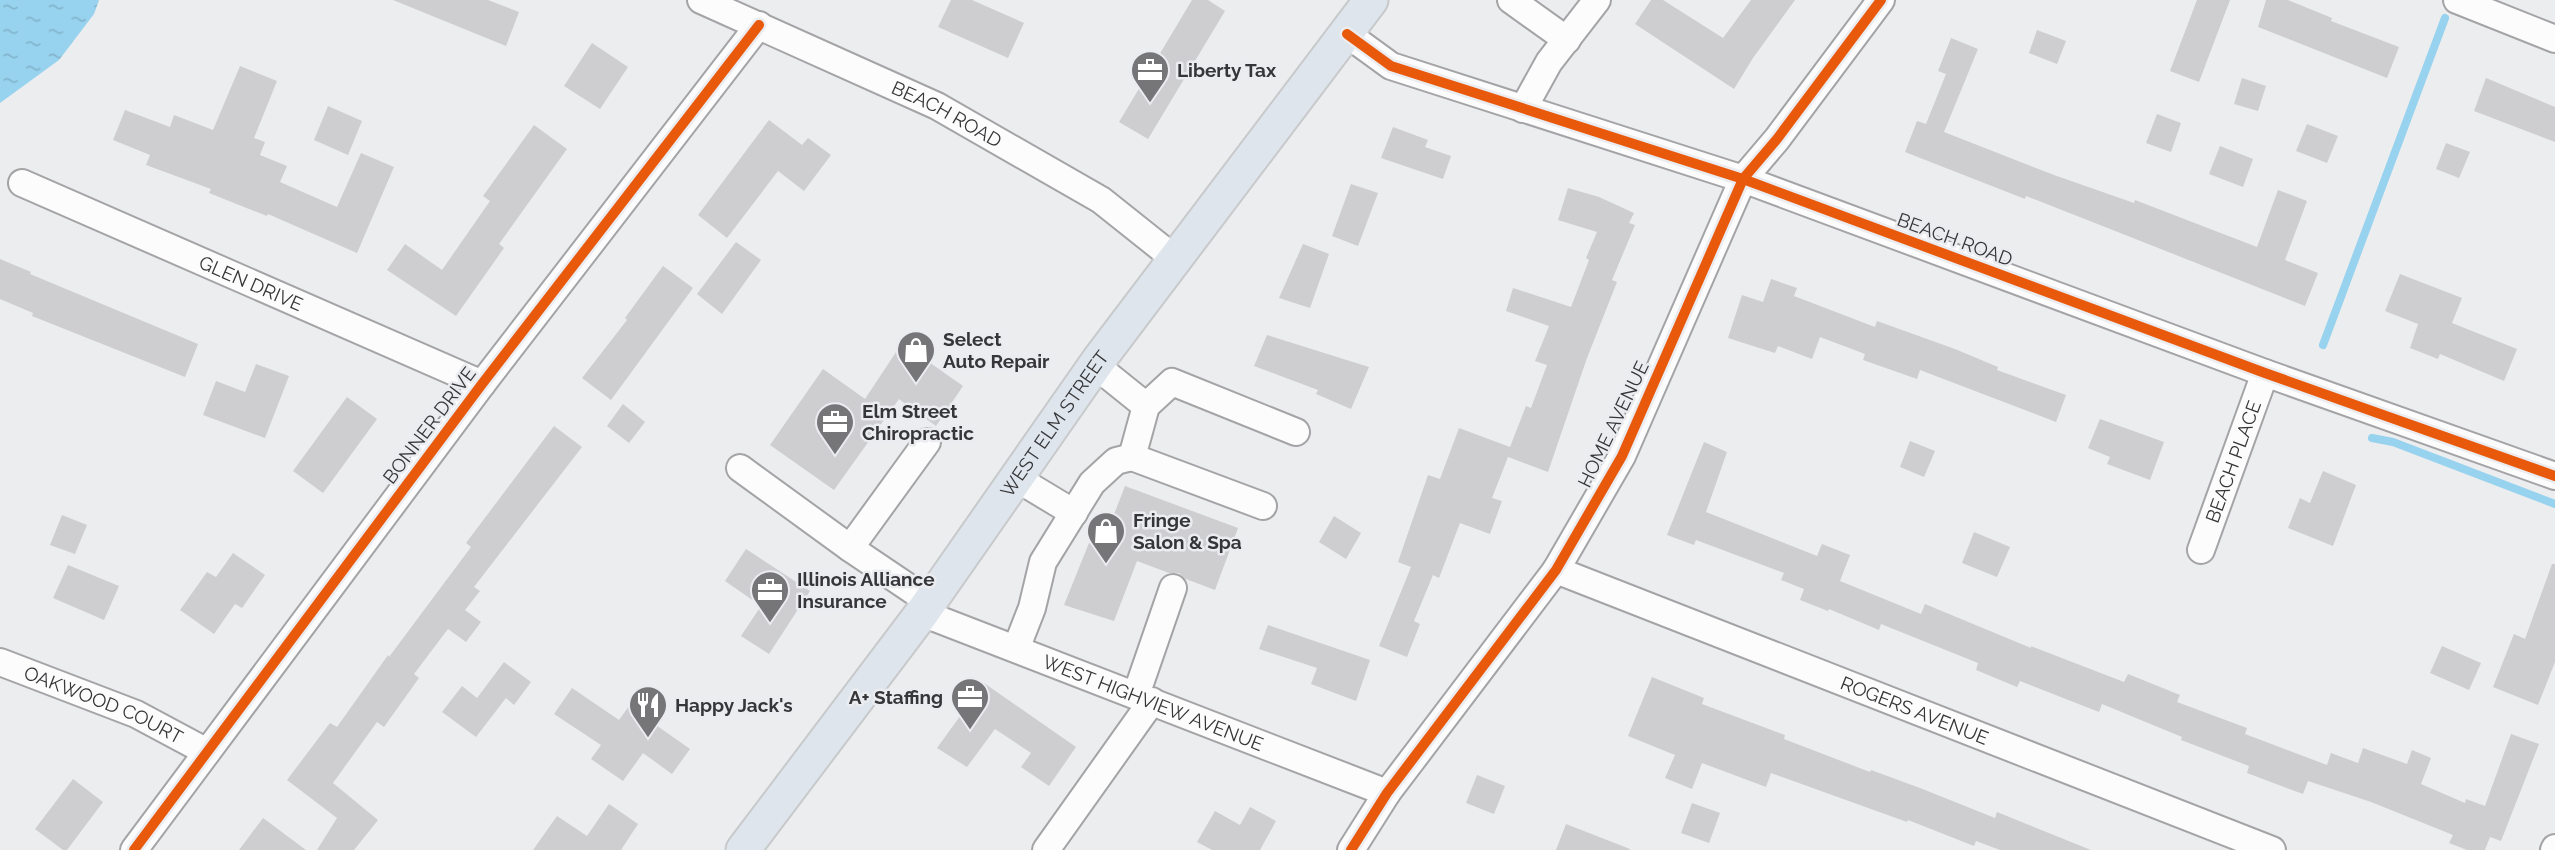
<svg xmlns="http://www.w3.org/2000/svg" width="2555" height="850" viewBox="0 0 2555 850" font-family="Raleway,sans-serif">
	<defs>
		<pattern id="water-ripples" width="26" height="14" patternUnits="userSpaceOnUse" patternTransform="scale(1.75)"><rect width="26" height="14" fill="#97d2ee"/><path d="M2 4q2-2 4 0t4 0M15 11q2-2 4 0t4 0" fill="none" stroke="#83b5cd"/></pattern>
	</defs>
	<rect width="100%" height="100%" fill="#ecedef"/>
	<path fill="url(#water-ripples)" d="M0,0h99l-5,14 -35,46 -59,43z"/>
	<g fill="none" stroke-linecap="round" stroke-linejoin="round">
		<g stroke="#97d2ee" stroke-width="8">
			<path d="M2323,345l122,-327"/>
			<path d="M2372,438l21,4 162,62"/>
		</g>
	</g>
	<g fill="#ceced0">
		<path d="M393,0h95l31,12 -13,34z"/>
		<path d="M951,0h21l52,23 -16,35 -70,-31z"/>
		<path d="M1192,0h16l17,11 -77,128 -29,-17z"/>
		<path d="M1651,0h12l60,38 28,-38h44l-42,58 -19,31 -99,-65z"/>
		<path d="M2197,0h33l-31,82 -29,-11z"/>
		<path d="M2266,0h22l44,18 -1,3 68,26 -12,31 -129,-51z"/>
		<path d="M2037,30l29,11 -9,23 -28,-11z"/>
		<path d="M1951,38l27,11 -34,83 110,43 80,28 1,-3 122,47 21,-57 29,11 -22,59 33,13 -13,33 -205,-81 -74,-29 -1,3 -120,-47 12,-31 9,3 20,-50 -8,-3z"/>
		<path d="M592,43l36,24 -28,42 -36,-23z"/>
		<path d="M240,66l37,15 -23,57 11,4 -5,13 27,11 -7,16 57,25 24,-54 33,14 -37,86 -89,-39 -1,2 -58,-23 2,-4 -65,-24 4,-10 -37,-15 12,-30 45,17 4,-12 39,15z"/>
		<path d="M2242,78l24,8 -8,25 -24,-7z"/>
		<path d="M2486,78l69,29v35l-81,-31z"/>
		<path d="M328,106l34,15 -14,34 -34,-15z"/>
		<path d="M2157,114l24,9 -10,29 -25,-9z"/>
		<path d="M769,120l33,25 6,-7 23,17 -27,36 -26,-20 -51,67 -29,-23z"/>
		<path d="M2307,124l31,12 -11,27 -31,-12z"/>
		<path d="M534,125l33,24 -68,95 5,4 -48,68 -69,-46 18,-26 37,26 48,-69 -7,-5z"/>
		<path d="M1393,127l35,13 -3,7 26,9 -8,23 -62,-21z"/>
		<path d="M2446,143l24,9 -11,26 -23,-9z"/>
		<path d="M2220,146l33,13 -10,28 -34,-13z"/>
		<path d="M1351,184l27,9 -20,53 -26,-10z"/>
		<path d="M1568,188l31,9 35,16 -5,10 6,2 -23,55 5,2 -30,76 -39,114 -40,-15 -16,41 10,3 -12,33 -30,-11 -21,55 -6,-3 -19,46 6,3 -13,33 -28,-11 32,-79 -13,-5 30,-87 12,4 19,-51 51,19 16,-41 5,2 16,-43 -12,-4 14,-35 -43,-15 7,-23 58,19 18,-47 -3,-2 11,-26 -39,-12z"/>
		<path d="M736,242l25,18 -39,54 -25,-20z"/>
		<path d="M1303,244l26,10 -19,54 -31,-10z"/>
		<path d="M0,259l31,13 -1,2 168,70 -13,33 -153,-61 1,-3 -33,-14z"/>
		<path d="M663,266l30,22 -82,112 -29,-22 45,-58 -2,-2z"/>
		<path d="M2400,274l62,24 -10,25 65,26 -13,32 -64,-27 -2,5 -28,-11 8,-24 -33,-13z"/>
		<path d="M1771,279l26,9 -3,8 81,31 2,-6 78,28 43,18 -1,3 69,25 -10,27 -136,-52 -3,9 -54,-19 2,-6 -45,-17 -8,22 -34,-13 -3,7 -47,-15 14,-43 21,7z"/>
		<path d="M1267,335l102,32 -18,42 -35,-15 2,-4 -64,-24z"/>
		<path d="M902,343l61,43 -27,40 -37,-27 -65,91 -64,-45 53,-76 42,30z"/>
		<path d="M256,364l33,12 -24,62 -62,-23 13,-34 29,11z"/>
		<path d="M347,397l30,22 -54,74 -30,-22z"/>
		<path d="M623,404l22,18 -16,21 -22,-17z"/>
		<path d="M2100,419l64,23 -14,38 -43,-16 3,-7 -22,-9z"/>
		<path d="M554,426l28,21 -108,140 6,4 -15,19 16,12 -15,20 -18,-13 -34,45 5,4 -35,49 -7,-5 -44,61 45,37 -24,30h-37l20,-32 -50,-38 43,-57 7,4 51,-72 1,2 82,-110 -5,-4z"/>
		<path d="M1910,441l25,10 -11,26 -24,-10z"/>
		<path d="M1704,442l23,10 -21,60 111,44 5,-12 28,11 -10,26 81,33 4,-10 106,44v-2l93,36 4,-8 52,21 -3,7 70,26 -2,6 82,31 4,-12 27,10 5,-15 44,16 5,-14 19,8 -10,26 44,19 1,-4 19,7 26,-72 28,10 -38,97 -11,-4 -5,13h-18l-18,-7 4,-8 -82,-33 -63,-21 -5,13 -56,-21 2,-7 -68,-26 1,-3 -80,-33 -3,8 -79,-31 -3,6 -41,-17 2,-7 -97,-39 -2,6 -50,-21 -1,2 -28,-11 4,-11 -23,-9 3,-7 -88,-33 -2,5 -27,-10z"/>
		<path d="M2323,471l33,14 -23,61 -45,-18 12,-30 10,5z"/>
		<path d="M1125,486l113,42 -23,62 -29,-11 -7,-6h-10l-32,-12 -23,60 -50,-16 25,-62 12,5z"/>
		<path d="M62,515l25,10 -12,29 -25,-9z"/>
		<path d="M1334,516l27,17 -15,26 -27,-17z"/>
		<path d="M1974,532l36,15 -13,30 -35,-14z"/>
		<path d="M746,549l64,42 -41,63 -28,-18 20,-30 -36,-25z"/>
		<path d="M233,553l32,22 -23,33 -7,-4 -21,30 -34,-24 27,-38 9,5z"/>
		<path d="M2552,564h3v98l-17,43 -45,-18 21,-53 11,5z"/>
		<path d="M68,565l51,21 -15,34 -51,-22z"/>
		<path d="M1268,625l102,35 -14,41 -45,-17 6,-16 -58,-19z"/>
		<path d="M2442,646l39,17 -12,27 -39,-17z"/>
		<path d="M504,662l27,20 -17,23 -8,-7 -30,39 -34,-25 20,-26 15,12z"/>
		<path d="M1652,677l52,21 -2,6 83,31 -1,4 86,33 1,-2 49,18 75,30 2,-6 94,38h-91l-24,-9 -2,5 -66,-26 -1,2 -136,-49 -5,14 -64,-24 -10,26 -27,-11 10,-23 -47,-19z"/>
		<path d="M984,683l92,64 -27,39 -28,-19 10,-14 -36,-24 -28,38 -30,-19z"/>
		<path d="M572,688l47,32 10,-14 61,43 -18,25 -29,-21 -20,28 -32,-22 10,-14 -47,-31z"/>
		<path d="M1477,775l28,11 -11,28 -28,-11z"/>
		<path d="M73,779l30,23 -36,48h-4l-28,-21z"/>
		<path d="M1692,803l28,10 -11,30 -28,-10z"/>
		<path d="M609,804l29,20 -17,26h-88l24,-34 30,20z"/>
		<path d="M1250,807l26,14 -16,29h-48l-15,-8 18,-31 25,14z"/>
		<path d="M263,818l43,32h-67z"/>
		<path d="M1566,824l64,25 -1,1h-73z"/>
	</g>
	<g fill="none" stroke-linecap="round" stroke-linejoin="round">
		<defs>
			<g id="minor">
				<path id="s1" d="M701,0l236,106 164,94 74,59"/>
				<path d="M1511,0l56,40"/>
				<path d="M2457,0l98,39"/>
				<path d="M1347,34l44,32 352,113 522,194 290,103"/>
				<path d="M1523,109l26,-47 48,-62"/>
				<path id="s2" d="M22,183l460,201"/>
				<path d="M1095,365l51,41 26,-24 124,50"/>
				<path d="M1146,406l-14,51 131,49"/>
				<path d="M740,468l110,80 80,54"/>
				<path d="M1016,478l58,35"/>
				<path d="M850,548l77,-106"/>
				<path id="s3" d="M2201,550l64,-177"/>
				<path id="s4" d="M1556,570l716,280"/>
				<path id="s5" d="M922,613l465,180"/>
				<path d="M1016,649l16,-41 11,-46 49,-79 24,-22 16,-4"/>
				<path id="s6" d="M0,662l136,52 71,38"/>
				<path d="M1136,695l37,-107"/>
				<path d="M134,850l348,-466 277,-359"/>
				<path d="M1046,850l106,-149"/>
				<path d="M1351,850l36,-57 169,-223 66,-114 121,-277 34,-40 104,-139"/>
				<path d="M2554,850l1,-2"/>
			</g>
			<g id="major">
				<path id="s7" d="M743,850l179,-237 176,-252 273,-361"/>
			</g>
		</defs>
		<use href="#minor" stroke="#a4a4a6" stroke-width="30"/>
		<use href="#major" stroke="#c8c9ca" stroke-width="37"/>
		<use href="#minor" stroke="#fcfcfd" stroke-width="26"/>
		<use href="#major" stroke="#dee5ed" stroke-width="33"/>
		<defs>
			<g id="cycleway">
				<path d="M1347,34l44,32 352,113 522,194 290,103"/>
				<path d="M134,850l348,-466 277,-359"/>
				<path d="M1351,850l36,-57 169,-223 66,-114 121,-277 34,-40 104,-139"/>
			</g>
		</defs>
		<use href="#cycleway" stroke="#ebecf0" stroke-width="15"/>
		<use href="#cycleway" stroke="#e8590c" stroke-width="10"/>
	</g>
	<defs>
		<symbol id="office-pin" viewBox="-11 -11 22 30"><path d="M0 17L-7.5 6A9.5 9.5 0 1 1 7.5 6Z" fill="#767678" stroke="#ebecf0"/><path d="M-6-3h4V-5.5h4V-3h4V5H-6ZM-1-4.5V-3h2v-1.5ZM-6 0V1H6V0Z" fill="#fff"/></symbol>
		<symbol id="shop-pin" viewBox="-11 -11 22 30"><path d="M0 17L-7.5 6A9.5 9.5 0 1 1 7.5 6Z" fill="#767678" stroke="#ebecf0"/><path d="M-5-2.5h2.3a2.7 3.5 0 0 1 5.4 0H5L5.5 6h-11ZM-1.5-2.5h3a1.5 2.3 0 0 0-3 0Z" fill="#fff"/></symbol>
		<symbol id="restaurant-pin" viewBox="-11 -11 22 30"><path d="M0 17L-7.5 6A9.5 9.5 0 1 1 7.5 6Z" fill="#767678" stroke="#ebecf0"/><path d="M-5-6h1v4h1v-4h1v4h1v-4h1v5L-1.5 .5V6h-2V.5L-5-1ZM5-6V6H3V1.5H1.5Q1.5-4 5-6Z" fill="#fff"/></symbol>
	</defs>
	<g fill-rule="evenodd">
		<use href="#office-pin" x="1128" y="48" width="44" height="60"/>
		<use href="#shop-pin" x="894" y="328" width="44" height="60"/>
		<use href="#office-pin" x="813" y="400" width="44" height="60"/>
		<use href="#shop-pin" x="1084" y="509" width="44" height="60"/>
		<use href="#office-pin" x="748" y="568" width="44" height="60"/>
		<use href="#office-pin" x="948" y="675" width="44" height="60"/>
		<use href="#restaurant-pin" x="626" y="683" width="44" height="60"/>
	</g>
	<g text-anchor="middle" stroke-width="5" stroke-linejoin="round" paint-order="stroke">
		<g font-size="19" font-weight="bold" fill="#363638" stroke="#ebecf0" text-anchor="start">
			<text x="1177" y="77">Liberty Tax</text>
			<text x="943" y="346">Select<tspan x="943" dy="22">Auto Repair</tspan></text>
			<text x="862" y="418">Elm Street<tspan x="862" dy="22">Chiropractic</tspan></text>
			<text x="1133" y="527">Fringe<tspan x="1133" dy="22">Salon &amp; Spa</tspan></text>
			<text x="797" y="586">Illinois Alliance<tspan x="797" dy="22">Insurance</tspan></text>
			<text x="943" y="704" text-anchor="end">A+ Staffing</text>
			<text x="675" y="712">Happy Jack's</text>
		</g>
		<g font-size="19" fill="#363638" stroke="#ebecf0">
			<text dy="7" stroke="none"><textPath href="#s1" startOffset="271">BEACH ROAD</textPath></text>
			<text transform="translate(1955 239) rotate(20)" y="7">BEACH ROAD</text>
			<text dy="7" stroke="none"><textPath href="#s2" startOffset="250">GLEN DRIVE</textPath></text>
			<text dy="7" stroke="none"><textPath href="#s7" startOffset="528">WEST ELM STREET</textPath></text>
			<text transform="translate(1613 424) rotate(-64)" y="7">HOME AVENUE</text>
			<text transform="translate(429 425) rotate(-53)" y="7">BONNER DRIVE</text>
			<text dy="7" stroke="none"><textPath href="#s3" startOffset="94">BEACH PLACE</textPath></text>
			<text dy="7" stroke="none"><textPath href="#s5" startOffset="248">WEST HIGHVIEW AVENUE</textPath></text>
			<text dy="7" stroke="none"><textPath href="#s6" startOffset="112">OAKWOOD COURT</textPath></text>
			<text dy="7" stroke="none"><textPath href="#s4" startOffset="385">ROGERS AVENUE</textPath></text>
		</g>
	</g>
</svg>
